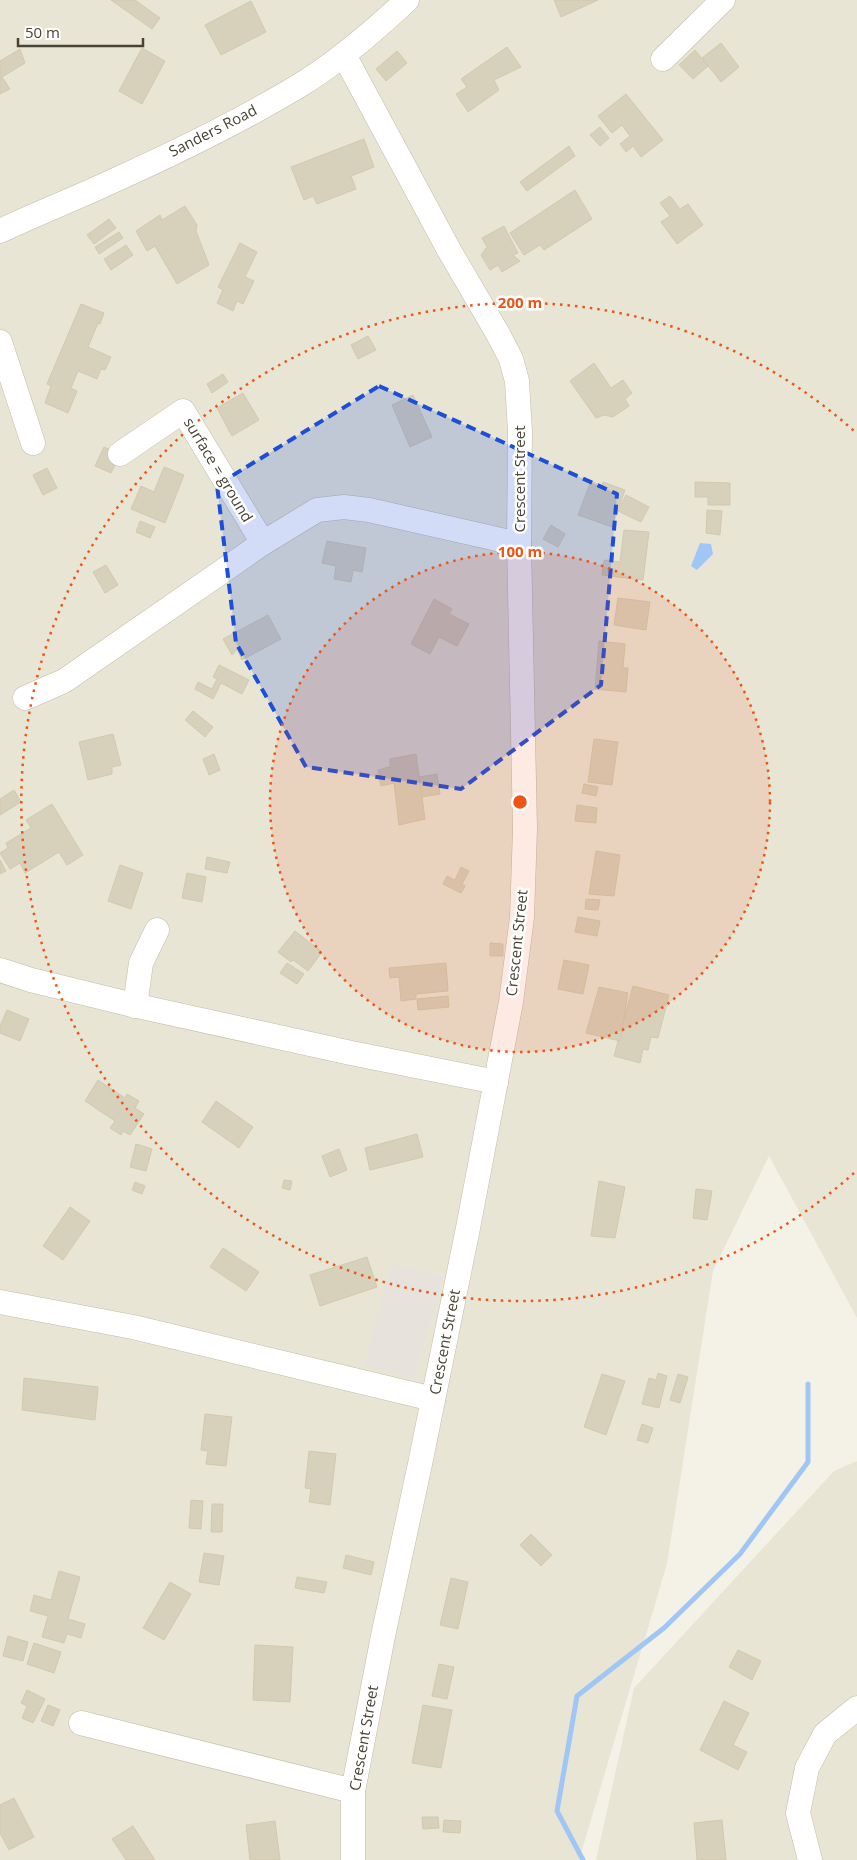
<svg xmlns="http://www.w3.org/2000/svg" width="857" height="1860" viewBox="0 0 857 1860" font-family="'Open Sans',sans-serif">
	<rect width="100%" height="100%" fill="#f4f2e7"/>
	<g fill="#e9e5d5">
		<path d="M0,0h857v1318l-88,-162 -56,115 -46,293 -88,296h-579z"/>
		<path d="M857,1461v399h-261l38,-172 200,-217z"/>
	</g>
	<path fill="#e7e3dc" d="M392,1264l52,13 -31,101 -50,-12z"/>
	<path fill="#a0c6f5" d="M700,543l11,1 2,10 -16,16 -6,-4z"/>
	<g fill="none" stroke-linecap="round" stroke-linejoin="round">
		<path stroke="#a0c6f5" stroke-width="5" d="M583,1860l-26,-49 20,-115 87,-68 76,-74 68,-92v-78"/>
	</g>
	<g fill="#d7d0bb" stroke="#d2c9ae">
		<path d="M111,0h24l25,18 -8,11z"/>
		<path d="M554,0h44l-37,17z"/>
		<path d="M251,1l15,31 -45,23 -16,-30z"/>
		<path d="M721,43l18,24 -18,15 -19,-24z"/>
		<path d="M507,47l14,20 -27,13 5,10 -31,22 -12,-18 11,-7 -6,-8z"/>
		<path d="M142,48l23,13 -23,43 -23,-13z"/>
		<path d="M20,49l5,14 -23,14 8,12 -10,5v-33z"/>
		<path d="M695,50l13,16 -15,13 -14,-14z"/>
		<path d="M397,51l10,12 -21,18 -10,-12z"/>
		<path d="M626,94l37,46 -22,17 -8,-11 -7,6 -6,-8 10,-8 -8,-11 -10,8 -14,-17z"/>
		<path d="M600,127l9,11 -9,8 -10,-11z"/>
		<path d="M364,139l10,28 -23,9 5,13 -39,15 -4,-8 -9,4 -13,-33z"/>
		<path d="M569,146l6,10 -48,35 -7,-9z"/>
		<path d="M575,190l17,29 -48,31 -4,-5 -16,10 -14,-22z"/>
		<path d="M670,196l10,13 8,-5 15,21 -26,19 -16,-22 9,-6 -10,-13z"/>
		<path d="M185,206l12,19 -1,6 13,34 -32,19 -22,-38 -8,5 -11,-20 24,-16 2,5z"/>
		<path d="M109,219l7,9 -22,16 -7,-9z"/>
		<path d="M504,226l14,27 -5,2 7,6 -18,11 -4,-7 -8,5 -9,-15 6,-8 -5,-9z"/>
		<path d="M119,232l4,6 -24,16 -4,-7z"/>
		<path d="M240,243l17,9 -12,25 9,4 -11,23 -6,-3 -4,10 -16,-8 6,-13 -5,-3z"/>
		<path d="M126,245l7,10 -22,15 -7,-11z"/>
		<path d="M81,304l23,9 -4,11 -2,-1 -10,24 23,10 -6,13 -4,-1 -4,10 -19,-8 -7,17 6,3 -9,22 -23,-10 6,-17 -4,-2z"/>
		<path d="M368,336l8,14 -18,9 -7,-14z"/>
		<path d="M594,363l17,25 12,-8 9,13 -7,6 4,7 -16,11 -9,-2 -8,3 -26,-37z"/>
		<path d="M223,374l5,8 -16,11 -5,-9z"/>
		<path d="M243,393l16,27 -27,16 -15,-28z"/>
		<path d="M413,395l19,42 -22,10 -18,-42z"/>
		<path d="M104,447l16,7 -9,19 -16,-7z"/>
		<path d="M164,467l20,8 -19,48 -34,-14 10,-23 13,6z"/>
		<path d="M47,468l10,20 -14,7 -10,-20z"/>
		<path d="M591,481l11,5 1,-4 22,8 -13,37 -34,-12z"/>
		<path d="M695,482l35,1v22h-22v-8h-13z"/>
		<path d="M626,495l23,12 -8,15 -23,-11z"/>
		<path d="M707,510l15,1 -2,24 -14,-2z"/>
		<path d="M140,521l15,6 -5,11 -14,-6z"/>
		<path d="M551,525l14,9 -7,13 -15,-8z"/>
		<path d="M624,530l25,2 -6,48 -41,-5 2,-15 16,2z"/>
		<path d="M327,541l39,7 -4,24 -9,-2 -2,12 -17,-3 2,-13 -14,-3z"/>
		<path d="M106,565l12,20 -13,8 -12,-21z"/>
		<path d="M618,598l32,4 -4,28 -32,-5z"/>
		<path d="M434,599l18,10 -3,5 20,10 -12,22 -18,-9 -9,17 -19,-10z"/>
		<path d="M268,615l13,24 -39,21 -5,-11 -5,6 -9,-16z"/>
		<path d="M599,641l26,3 -2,24h5l-2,24 -31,-3z"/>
		<path d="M219,665l30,15 -7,14 -21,-11 -8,16 -18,-10 3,-7 14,7 5,-10 -4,-2z"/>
		<path d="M193,711l20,16 -8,10 -20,-17z"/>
		<path d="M113,734l8,31 -9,2v7l-24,6 -9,-38z"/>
		<path d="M594,739l24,3 -6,43 -24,-3z"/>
		<path d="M214,754l6,16 -11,5 -6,-16z"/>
		<path d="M416,754l9,65 -26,6 -5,-42 -13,3 -3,-16 12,-3v-8z"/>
		<path d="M437,774l3,20 -18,3 -3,-20z"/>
		<path d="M584,784l14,3 -2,9 -14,-3z"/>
		<path d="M14,790l7,12 -21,13v-16z"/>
		<path d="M52,804l31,51 -16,10 -8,-13 -34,21 -5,-10 -10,6 -10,-16 8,-5 -2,-5 25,-15 -5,-8z"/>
		<path d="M577,805l20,3 -1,15 -21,-2z"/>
		<path d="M596,851l24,4 -6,41 -25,-2z"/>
		<path d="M207,857l23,5 -3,11 -22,-4z"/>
		<path d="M0,860l6,11 -6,3z"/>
		<path d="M120,865l23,8 -12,36 -23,-8z"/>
		<path d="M461,867l8,4 -7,13 3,2 -4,7 -18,-9 4,-8 8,4z"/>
		<path d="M187,873l19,4 -4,25 -20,-4z"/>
		<path d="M586,899l14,1 -2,10 -13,-1z"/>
		<path d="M578,917l22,4 -3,15 -22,-4z"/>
		<path d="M295,931l27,21 -14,19 -15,-11 -2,2 -13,-10z"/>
		<path d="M490,943l13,1v12h-13z"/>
		<path d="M564,960l25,5 -6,29 -25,-5z"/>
		<path d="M287,963l17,11 -7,10 -17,-11z"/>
		<path d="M446,963l2,28 -32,3v5l-15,2 -2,-24 -9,1 -1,-10z"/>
		<path d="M633,986l36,9 -11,43 -7,-1 -3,13 -5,-1 -3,14 -26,-7z"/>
		<path d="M599,987l29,6 -8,48 -34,-8z"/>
		<path d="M448,996l1,11 -31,3 -1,-11z"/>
		<path d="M7,1010l22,9 -9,22 -20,-8v-7z"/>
		<path d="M98,1080l27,18 2,-4 12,7 -4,7 9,6 -14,21 -7,-4 -2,4 -11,-7 5,-7 -30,-20z"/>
		<path d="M216,1101l37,26 -14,21 -37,-26z"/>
		<path d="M417,1134l6,23 -53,13 -5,-22z"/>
		<path d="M136,1144l16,5 -6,22 -16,-4z"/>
		<path d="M339,1149l8,21 -17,7 -8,-21z"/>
		<path d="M284,1180l8,1 -2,9 -8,-2z"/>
		<path d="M599,1181l26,6 -10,51 -24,-2z"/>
		<path d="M135,1182l10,4 -3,8 -10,-4z"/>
		<path d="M696,1189l16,2 -5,29 -14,-2z"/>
		<path d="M70,1207l20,14 -27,39 -20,-14z"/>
		<path d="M223,1248l36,24 -13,19 -36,-24z"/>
		<path d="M367,1257l10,30 -57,19 -10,-31z"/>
		<path d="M658,1373l9,3 -8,32 -17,-4 7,-26 7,2z"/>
		<path d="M602,1374l23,7 -19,54 -22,-8z"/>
		<path d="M678,1374l10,3 -8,26 -10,-3z"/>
		<path d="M24,1378l74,9 -3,33 -73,-10z"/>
		<path d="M205,1414l27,3 -6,49 -20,-2 2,-13 -7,-1z"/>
		<path d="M642,1424l11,4 -5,15 -11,-3z"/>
		<path d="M309,1451l27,3 -6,51 -21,-3 2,-13 -6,-1z"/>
		<path d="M191,1500l12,1 -2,28 -12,-1z"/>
		<path d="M212,1504h11l-1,28h-11z"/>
		<path d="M531,1534l21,21 -11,11 -21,-21z"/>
		<path d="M204,1553l20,3 -5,29 -20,-3z"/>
		<path d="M346,1555l28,7 -3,13 -28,-7z"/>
		<path d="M59,1571l21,6 -12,42 17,5 -4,14 -14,-4 -3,9 -22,-6 6,-21 -18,-5 4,-16 17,5z"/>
		<path d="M297,1577l30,5 -3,11 -29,-5z"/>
		<path d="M451,1578l17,4 -10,47 -18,-4z"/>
		<path d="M170,1582l21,12 -27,46 -21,-12z"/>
		<path d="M8,1636l20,6 -5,19 -20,-5z"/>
		<path d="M34,1643l27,9 -7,21 -27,-9z"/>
		<path d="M255,1645l38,2 -3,55 -37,-2z"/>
		<path d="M738,1650l23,11 -9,19 -23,-13z"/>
		<path d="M439,1664l15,3 -7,32 -15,-3z"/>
		<path d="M27,1690l18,9 -12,24 -11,-5 5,-12 -6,-3z"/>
		<path d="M724,1701l25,12 -16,32 14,7 -9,18 -38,-20z"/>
		<path d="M48,1705l12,5 -7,16 -12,-5z"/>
		<path d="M423,1705l29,5 -11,58 -29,-5z"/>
		<path d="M14,1798l20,39 -25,13 -9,-17v-28z"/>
		<path d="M422,1817h16l1,11 -16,1z"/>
		<path d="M444,1820l17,1 -1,12 -17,-1z"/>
		<path d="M722,1820l4,40h-29l-3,-37z"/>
		<path d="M275,1821l5,39h-30l-4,-35z"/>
		<path d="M133,1826l22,34h-29l-14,-21z"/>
	</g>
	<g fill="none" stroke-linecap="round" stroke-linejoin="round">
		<defs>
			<g id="minor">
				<path d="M344,55l105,195 49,84 13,25 6,22 3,51 -1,112 6,285 -3,88 -11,85 -43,226 -48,236 -37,172 -30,155v69"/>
				<path d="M663,59l60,-59"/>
				<path d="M0,231c38,-18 77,-33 115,-51 60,-27 125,-59 182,-93 40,-24 76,-55 110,-87"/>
				<path d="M0,342l33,101"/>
				<path d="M120,454l63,-43 80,132"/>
				<path d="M25,698l39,-17 199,-138 54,-33 27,-3 25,3 150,34"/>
				<path d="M0,970l31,10 102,25 218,48 145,29"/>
				<path d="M135,1006l6,-43 16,-33"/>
				<path d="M0,1302l133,25 300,72"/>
				<path d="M81,1723l272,68"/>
				<path d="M810,1860l-12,-47 9,-45 18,-34 32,-26"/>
			</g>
		</defs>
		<use href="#minor" stroke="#c1bca9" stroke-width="25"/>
		<use href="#minor" stroke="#fff" stroke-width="24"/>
	</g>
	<path fill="#1d4ed8" fill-opacity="0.2" stroke="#1d4ed8" stroke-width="4" stroke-dasharray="10 6" stroke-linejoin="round" d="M379,386l238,108 -16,191 -140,104 -155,-22 -70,-124 -19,-158z"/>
	<circle cx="520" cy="802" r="250" fill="#ed5516" fill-opacity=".12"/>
	<g fill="none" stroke="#ed5516" stroke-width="2.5" stroke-dasharray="2.5 5">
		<circle cx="520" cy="802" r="250"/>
		<path d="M854 1173A499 499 0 1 1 854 431"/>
	</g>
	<g text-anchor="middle" stroke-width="5" stroke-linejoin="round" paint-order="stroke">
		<g font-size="15" fill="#484335" stroke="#fff">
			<text transform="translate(213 131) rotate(-27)" y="5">Sanders Road</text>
			<text transform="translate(218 470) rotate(59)" y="5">surface = ground</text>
			<text transform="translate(520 479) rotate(-90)" y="5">Crescent Street</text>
			<text transform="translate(517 943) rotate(-84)" y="5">Crescent Street</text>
			<text transform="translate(445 1342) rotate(-79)" y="5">Crescent Street</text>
			<text transform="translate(364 1738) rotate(-80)" y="5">Crescent Street</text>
		</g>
	</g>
	<circle cx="520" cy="802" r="8" fill="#ed5516" stroke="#fff" stroke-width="2.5"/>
	<g font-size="15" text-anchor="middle" font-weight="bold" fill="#ed5516" stroke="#fff" stroke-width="5" stroke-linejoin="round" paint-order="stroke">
		<text x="520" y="308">200 m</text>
		<text x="520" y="557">100 m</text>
	</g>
	<path d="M18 38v8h125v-8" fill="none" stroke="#484335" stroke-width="2.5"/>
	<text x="25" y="38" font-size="15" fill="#484335" stroke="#ffffff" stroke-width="4" paint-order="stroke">50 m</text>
</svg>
